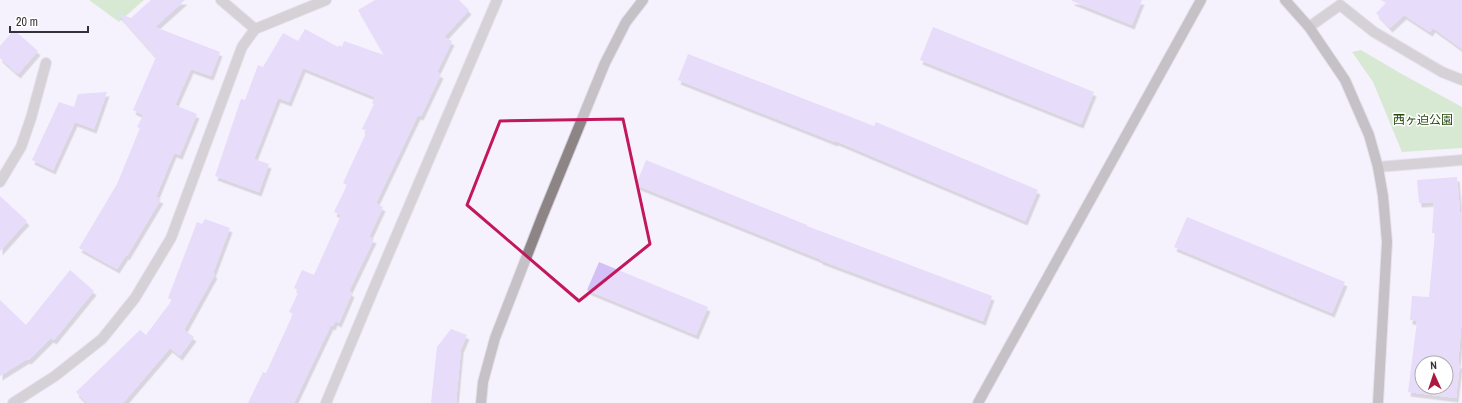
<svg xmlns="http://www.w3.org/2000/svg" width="1462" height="403" viewBox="0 0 1462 403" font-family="'Archivo Narrow','Noto Sans JP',sans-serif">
	<defs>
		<filter id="shadow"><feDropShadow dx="2.5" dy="4.5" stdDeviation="0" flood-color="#0004"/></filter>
	</defs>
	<rect width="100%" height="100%" fill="#f6f2fd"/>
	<g fill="#b4dea0">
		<path d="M89,0h55l-25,22z"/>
		<path d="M1361,50l39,23 62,34v41l-60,4 -29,-70 -21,-30z"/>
	</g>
	<g fill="#d4c0f6" fill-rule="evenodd" filter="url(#shadow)">
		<path d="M151,0h34l-30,27 65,25 -9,24 -20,-7 -16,36 22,9 -17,41 -6,-2 -18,44 5,2 -34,57 -1,-1 -9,14 -38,-21 38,-64 23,-56 -3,-1 6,-12 -10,-5 23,-53 -39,-44 14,5z"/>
		<path d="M375,0h84l10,10 -25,27 8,4 -15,31 4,2 -20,42 -3,-1 -42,88 7,4 -14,30 5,2 -25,52 3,2 -13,30 -4,-2 -2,5 -2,-1 -37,78h-46l15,-31 3,1 27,-59 -4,-2 10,-21 -5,-3 8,-18 12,5 27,-60 -7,-3 13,-27 -4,-2 24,-52 -5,-2 12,-25 -2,-1 3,-6 -72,-29 -14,34 -11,-4 -24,61 15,5 -10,28 -44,-16 26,-77 4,1 13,-35 5,2 20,-34 15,8 7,-12 33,18 1,-2 3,2 2,-6 40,14 -26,-45z"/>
		<path d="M1072,0h70l-10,25 -60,-24z"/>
		<path d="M1381,0h81v49l-29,-21 -3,4 -26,-17 -14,13 -14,-15 10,-10z"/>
		<path d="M933,27l161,65 -13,32 -161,-64z"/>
		<path d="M14,30l24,21 -20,23 -18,-16v-12z"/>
		<path d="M688,54l186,72 2,-4 162,68 -13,31 -189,-80 -1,1 -157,-62z"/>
		<path d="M107,92l-13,37 -19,-7 -22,48 -21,-10 27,-58 15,5 4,-13z"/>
		<path d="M646,160l161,65v1l185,70 -9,25 -163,-61v-1l-184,-74z"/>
		<path d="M1457,177l3,35h2v106l-4,46h2l-4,34 -48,-6 9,-71 -7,-1 2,-24 17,1 6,-64h-3l2,-31 -15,1 -2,-23zM1422,363h24v24h-24z"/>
		<path d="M0,196l27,25 -27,30z"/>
		<path d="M1187,217l158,65 -13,31 -158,-66z"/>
		<path d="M205,219l25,9 -17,45 2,1 -31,56 10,7 -14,19 -10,-8 -47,55h-36l-11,-11 64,-62 6,5 26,-35 -4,-2 29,-76 5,2z"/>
		<path d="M599,262l109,45 -12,28 -109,-45z"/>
		<path d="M70,270l24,21 -40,49 -3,-2 -22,22 -2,-1 -27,17v-76l26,25z"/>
		<path d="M451,329l16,6 -6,14 -5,54h-25l6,-56z"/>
	</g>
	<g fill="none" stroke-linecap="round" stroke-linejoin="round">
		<defs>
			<g id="street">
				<path d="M221,0l34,29"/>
				<path d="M1309,27l31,-22 34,27 68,40 20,8"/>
				<path d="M1378,167l84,-7"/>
				<path d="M0,182l21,-35 10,-29 15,-55"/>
				<path d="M13,403l42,-27 47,-37 33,-41 36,-60 71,-191 13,-18 71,-29"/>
				<path d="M326,403l48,-115 123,-288"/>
			</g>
			<g id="secondary">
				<path d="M1285,0l24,27 36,53 24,55 9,32 5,29 4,46 -9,161"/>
				<path d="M481,403l2,-21 12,-44 47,-121 63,-154 21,-41 17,-22"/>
				<path d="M978,403l223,-403"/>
			</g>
		</defs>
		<use href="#street" stroke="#d3cfd9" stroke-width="12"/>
		<use href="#secondary" stroke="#d3cfd9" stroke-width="12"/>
		<use href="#street" stroke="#aea8a9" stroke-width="10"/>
		<use href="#secondary" stroke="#8c8485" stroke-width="10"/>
	</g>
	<path d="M0 0H1462V403H0ZM623,119l27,125 -71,57 -112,-96 33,-84z" fill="#f6f2fd" fill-opacity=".55" fill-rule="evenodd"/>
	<path fill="none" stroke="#c2185b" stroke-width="3" stroke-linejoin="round" d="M623,119l27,125 -71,57 -112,-96 33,-84z"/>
	<g text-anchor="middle" stroke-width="3" stroke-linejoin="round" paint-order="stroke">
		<g font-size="12" fill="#25470d" stroke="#fff">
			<text x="1423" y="124">西ヶ迫公園</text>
		</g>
	</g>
	<g transform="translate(1434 375) rotate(357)"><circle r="19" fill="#ffffff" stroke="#adadae"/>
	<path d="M0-3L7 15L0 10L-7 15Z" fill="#ad193e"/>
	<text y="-6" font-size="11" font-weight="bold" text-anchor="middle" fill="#323135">N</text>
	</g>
	<path d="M10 26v6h78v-6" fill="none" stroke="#323135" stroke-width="2"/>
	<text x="16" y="26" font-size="12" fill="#323135" stroke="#ffffff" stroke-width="3" paint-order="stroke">20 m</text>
</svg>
